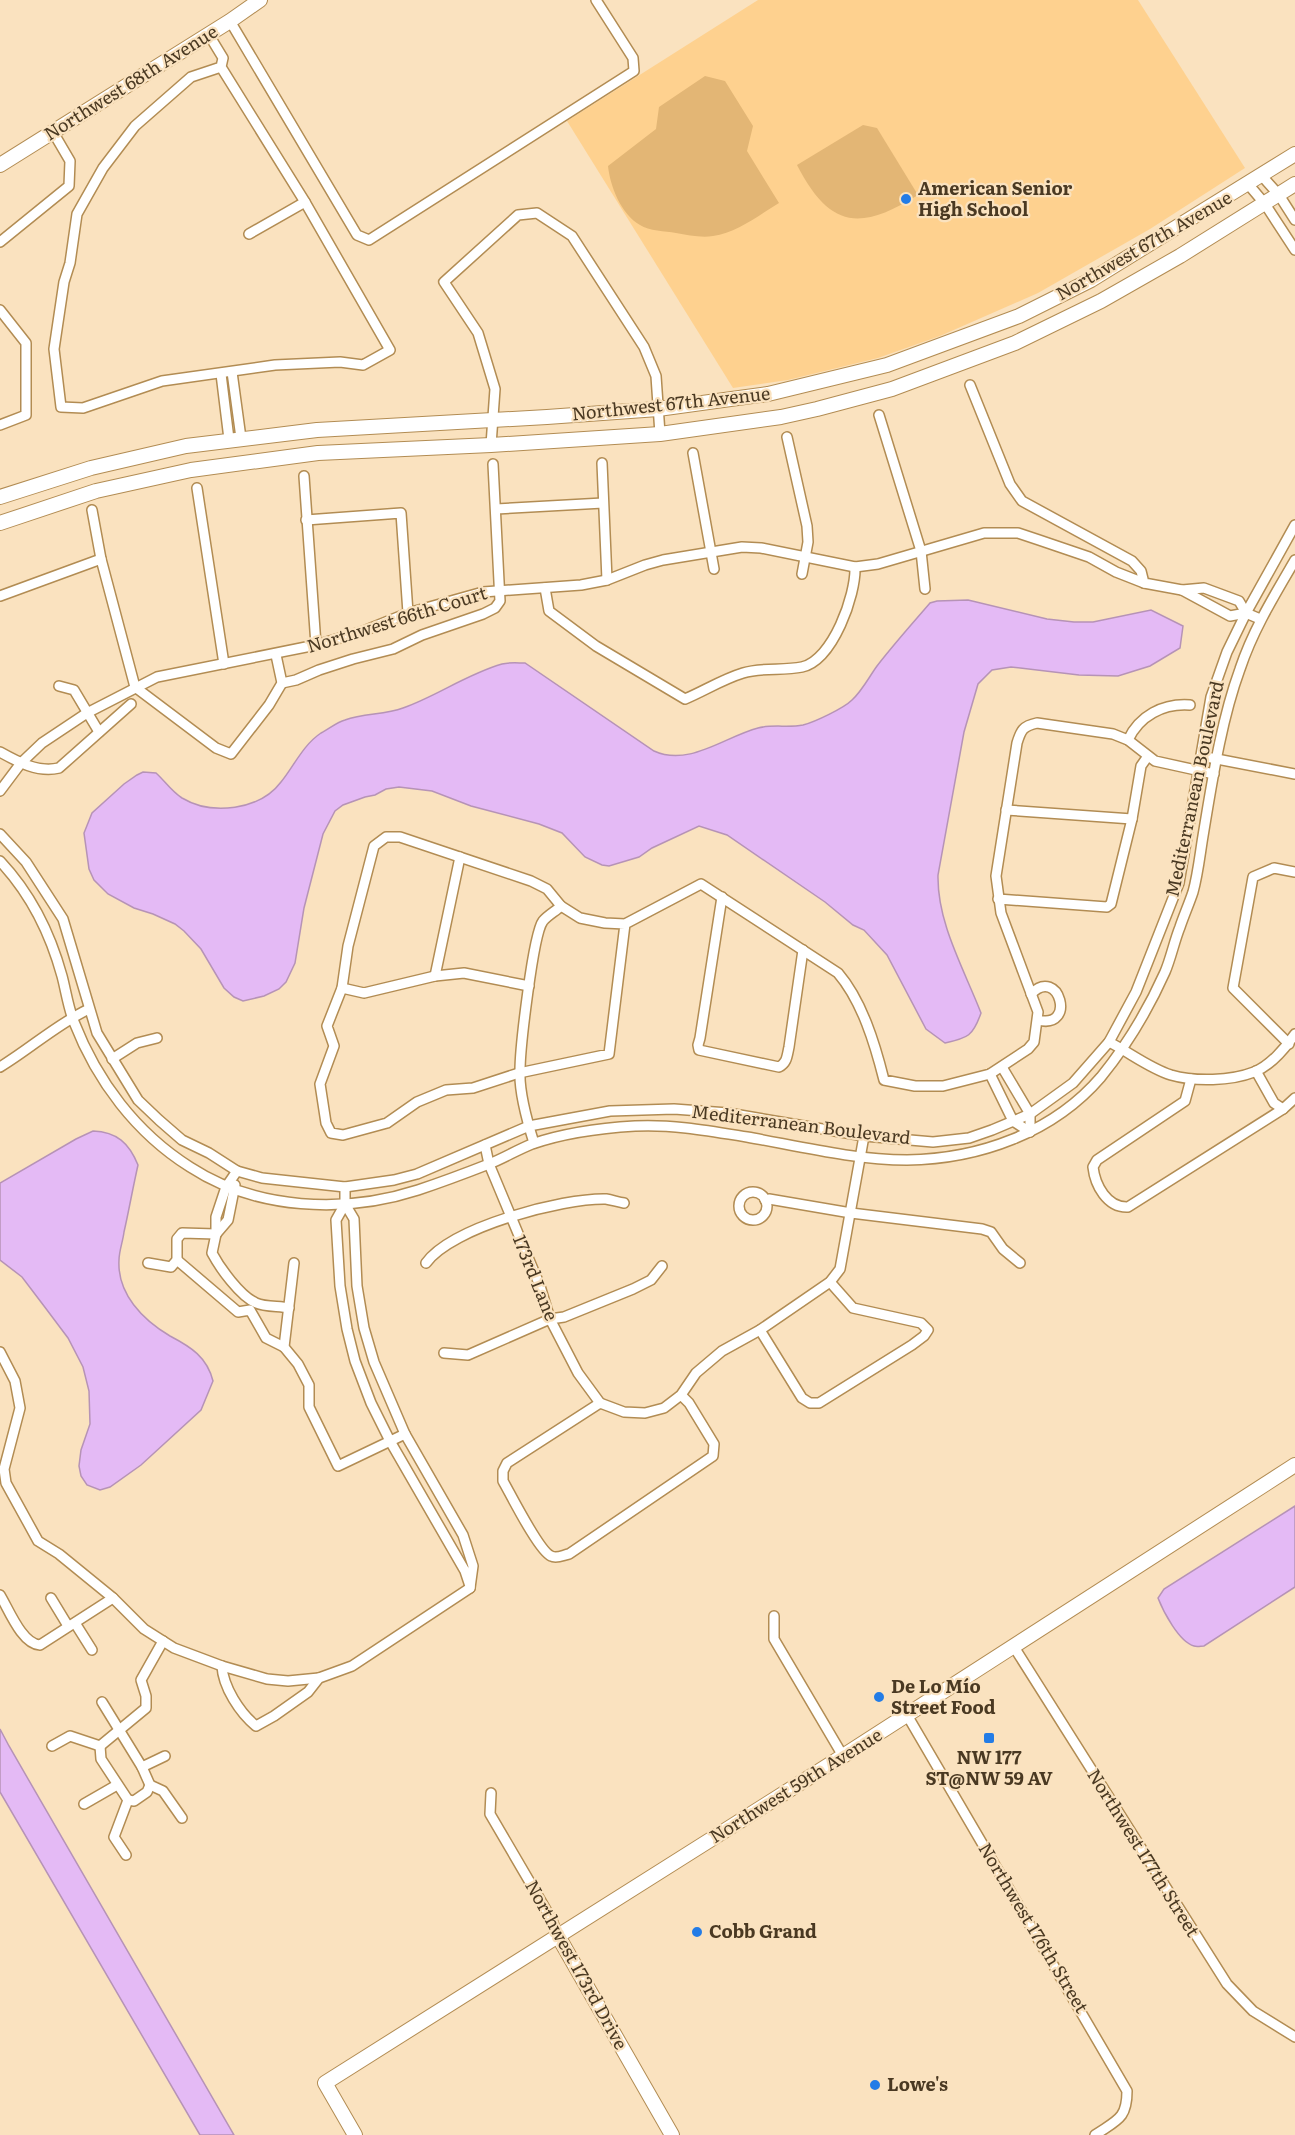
<svg xmlns="http://www.w3.org/2000/svg" width="1295" height="2135" viewBox="0 0 1295 2135" font-family="Literata,serif">
	<rect width="100%" height="100%" fill="#fae2bf"/>
	<path fill="#fed18f" d="M758,0h380l107,168 -95,61 -112,64 -98,43 -62,22 -90,22 -55,8 -166,-267z"/>
	<g fill="#e3b675">
		<path d="M705,76l20,5 28,45 -6,25 32,52c-20,12 -42,30 -66,33 -12,2 -25,-1 -37,-3 -11,-2 -27,-2 -36,-8 -19,-11 -30,-39 -32,-59l48,-37 3,-22z"/>
		<path d="M863,125l14,3 41,67c-58,36 -88,34 -121,-30z"/>
	</g>
	<g fill="#e4baf5" stroke="#b693b6" stroke-width="1.5">
		<path d="M968,600l79,19 27,3h19l58,-12 32,16 -3,22 -30,18 -32,10 -39,-1 -68,-8 -19,3 -14,14 -14,48 -26,143c-1,48 26,94 43,138 -8,23 -13,25 -36,30l-19,-14 -39,-74 -23,-25 -11,-5 -28,-23 -98,-67 -28,-9 -47,22 -13,9 -30,9 -7,-1 -17,-8 -23,-24 -23,-9 -68,-18 -39,-15 -33,-4 -13,2 -11,6 -10,2 -22,8 -8,6 -12,23 -19,74 -9,55 -9,19 -7,7 -15,7 -21,5 -9,-4 -10,-9 -23,-39 -17,-18 -9,-7 -22,-10 -19,-6 -26,-14 -14,-14 -5,-11 -5,-36 8,-20 32,-29 13,-9 6,-3 13,1c9,8 15,18 26,25 30,18 78,12 99,-16 13,-16 22,-37 40,-49 8,-4 16,-11 24,-13 19,-7 39,-5 58,-12 34,-12 64,-34 99,-44 7,-2 16,-1 23,-1l129,88c35,16 70,-14 104,-23 15,-4 30,0 45,-3 12,-3 41,-17 49,-25 10,-9 17,-23 25,-34 17,-22 35,-42 53,-63l7,-2z"/>
		<path d="M93,1131c24,1 36,12 45,34 -5,22 -9,45 -14,67 -1,9 -5,19 -5,28 -2,34 24,60 51,76 21,11 37,21 43,45l-12,29 -60,55 -31,22 -10,3 -13,-5 -6,-9 -2,-10 2,-16 9,-26 -1,-33 -6,-24 -15,-29 -24,-32 -22,-29 -22,-17v-77l76,-44z"/>
		<path d="M1295,1506v81l-91,59c-3,0 -7,1 -10,0 -15,-4 -31,-35 -36,-48l6,-9z"/>
		<path d="M0,1729l9,17 225,389h-34l-200,-343z"/>
	</g>
	<g fill="none" stroke-linecap="round" stroke-linejoin="round">
		<defs>
			<g id="street">
				<path d="M230,21l127,214 12,5 265,-169 -1,-13 -37,-58"/>
				<path d="M209,35l14,23 -2,9 84,135 85,148 -27,15 -23,-3 -65,3 -113,16 -79,27 -22,-1 -7,-58 10,-67 6,-19 7,-49 26,-46 32,-42 56,-49 30,-10"/>
				<path d="M1262,176l17,19 16,25"/>
				<path d="M1248,184l17,20 30,46"/>
				<path d="M249,234l56,-32"/>
				<path d="M0,242l69,-56 1,-25 -17,-29"/>
				<path d="M0,310l26,33v72l-26,10"/>
				<path d="M232,372l9,66"/>
				<path d="M221,374l8,65"/>
				<path d="M970,385l40,99 12,17 110,60 9,10 3,12 38,7 22,-2 35,13 7,12 14,6"/>
				<path d="M879,415l42,136 4,38"/>
				<path d="M787,437l20,89 1,16 -6,32"/>
				<path d="M491,445l4,-56 -17,-56 -34,-51 74,-67 19,-2 35,23 72,111 12,29 4,58"/>
				<path d="M693,453l21,116"/>
				<path d="M602,463l5,117"/>
				<path d="M304,476l12,169"/>
				<path d="M197,488l27,176"/>
				<path d="M496,509l107,-6"/>
				<path d="M92,510l9,49 34,128 81,61 15,6 38,-49 13,-22 -6,-28"/>
				<path d="M306,520l95,-7 7,100"/>
				<path d="M545,588l4,23 47,35 89,53c19,-8 38,-20 58,-26 19,-6 40,-2 59,-6 31,-7 54,-72 53,-100"/>
				<path d="M1182,590l48,26 16,-3"/>
				<path d="M0,596l101,-37"/>
				<path d="M282,683l14,-3 23,-10 34,-11 40,-10 29,-14 61,-21 12,-6 5,-7 -7,-137"/>
				<path d="M59,686l15,4 25,42"/>
				<path d="M1128,740c11,-24 35,-37 62,-35"/>
				<path d="M0,752c18,10 38,21 59,16l72,-64"/>
				<path d="M1201,756l94,18"/>
				<path d="M0,791l21,-28 21,-20 45,-30 70,-36 159,-32 45,-13 47,-19 75,-21 98,-7 26,-5 38,-15 18,-5 79,-13 19,1 94,19 23,-3 106,-31h34l21,7 50,17 27,15 28,11"/>
				<path d="M1006,810l126,9"/>
				<path d="M0,834l26,28 37,57 34,114 41,67 21,20 23,20 27,13 28,18 25,7 83,9 49,-7 23,-6 112,-48 81,-15 64,-2 54,4 136,23 69,6 36,-4 23,-8 38,-16 43,-31 36,-41 27,-50 43,-109 32,-186 16,-45 19,-39 49,-88"/>
				<path d="M0,861c31,33 50,71 62,115 4,15 6,31 12,46 23,59 62,111 116,145 66,43 154,47 228,23 24,-8 48,-17 71,-26 15,-6 28,-14 43,-20 32,-11 69,-16 103,-18 37,-2 75,5 112,11 51,9 108,23 160,23 72,-1 146,-27 194,-83 26,-32 47,-67 64,-105 6,-14 9,-30 15,-45 4,-12 9,-23 13,-35 5,-18 7,-38 10,-56 9,-54 18,-115 37,-167 13,-39 34,-73 55,-109"/>
				<path d="M722,897l-22,141 -2,7 1,5 80,17c8,-4 8,-11 10,-20l14,-97"/>
				<path d="M998,899l109,8 4,-3 21,-85 9,-53 7,-10"/>
				<path d="M625,924l-16,130 -90,19 -46,15 -27,2 -29,12 -30,21 -44,12 -12,-2 -5,-10 -6,-39 14,-38 -7,-20 15,-38 6,-42 26,-100 12,-9h14l131,44 16,8 14,17 19,12 25,5 20,1 76,-40 137,89c24,28 37,71 46,107l31,6h28l47,-12 38,-25 6,-7 4,-30 -37,-99 -5,-37 21,-133c4,-13 6,-17 20,-20l76,11 15,6 27,21 59,13"/>
				<path d="M435,976l25,-119"/>
				<path d="M342,988l22,5 71,-17 29,-3 65,13"/>
				<path d="M1031,994c28,-29 46,36 7,26"/>
				<path d="M1109,1042c20,10 40,26 62,33 24,7 60,6 83,-3 16,-6 32,-25 41,-38"/>
				<path d="M1289,1044l-56,-56 20,-111 21,-9 21,4"/>
				<path d="M112,1059l25,-16 20,-5"/>
				<path d="M0,1067c30,-18 57,-43 89,-58"/>
				<path d="M1002,1067l28,47v18"/>
				<path d="M1256,1071l18,32 9,6"/>
				<path d="M990,1074l23,47 17,11"/>
				<path d="M1191,1079l-6,22 -88,59 -4,7c2,18 14,41 35,40l155,-98 12,-11"/>
				<path d="M534,1143c-6,-19 -15,-52 -14,-72 0,-22 13,-137 23,-150 5,-6 13,-10 18,-15"/>
				<path d="M485,1145l4,19 51,122 10,33 28,54 22,30"/>
				<path d="M237,1171l-11,16 -10,30v17l-4,19c8,15 28,43 44,50 9,4 23,3 33,5"/>
				<path d="M345,1187v17l9,15 3,67 7,42 10,34 31,72 58,101 10,31 -3,22"/>
				<circle cx="753" cy="1206" r="14"/>
				<path d="M765,1200l4,-1 82,14 131,16 9,3 12,17 17,14"/>
				<path d="M345,1204l-9,16 4,66 7,43 8,32 16,42 19,38 75,130 5,15"/>
				<path d="M216,1234l12,-14 7,-35"/>
				<path d="M177,1260l61,52 12,-2 16,28 18,9"/>
				<path d="M148,1263l23,4 6,-7v-21l5,-6 34,1"/>
				<path d="M294,1263l-10,84 14,17 11,21v22l29,59 67,-32"/>
				<path d="M426,1263c26,-36 136,-65 180,-64 6,1 12,3 18,4"/>
				<path d="M760,1330l42,68 8,5h9l93,-58 12,-9 4,-6 -7,-7 -68,-15 -23,-26"/>
				<path d="M0,1352l15,29 5,27 -16,61 2,14 32,58 21,13 54,44 31,31 30,19 48,18 45,13 21,2 31,-3"/>
				<path d="M444,1353l24,2 82,-36 14,-2 69,-28 18,-9 11,-14"/>
				<path d="M681,1395l8,8 25,41 -1,12 -144,98c-6,1 -12,5 -18,2 -12,-5 -40,-61 -48,-75v-10l4,-8 93,-60 24,9 21,1 19,-5 17,-13 15,-22 26,-22 38,-21 70,-48 10,-13 24,-133"/>
				<path d="M0,1595c9,15 22,49 40,50l73,-47"/>
				<path d="M51,1598l17,28"/>
				<path d="M774,1616v23l69,117"/>
				<path d="M75,1623l17,27"/>
				<path d="M1014,1647l213,337 26,27 42,26"/>
				<path d="M222,1666c1,21 18,47 34,60l18,-10 34,-24 11,-14 33,-12 118,-78"/>
				<path d="M102,1702l40,65 8,18 13,6 19,27"/>
				<path d="M907,1715l220,376c0,28 -10,29 -32,44"/>
				<path d="M52,1746l18,-10 30,10"/>
				<path d="M100,1746l46,-38v-12l-5,-16 22,-39"/>
				<path d="M100,1746l1,13 27,41 -14,37 12,18"/>
				<path d="M142,1767l23,-11"/>
				<path d="M491,1793l-1,21 62,106 6,16"/>
				<path d="M128,1800l6,1 13,-9 3,-7"/>
				<path d="M84,1804l33,-19"/>
			</g>
			<g id="secondary">
				<path d="M0,165l230,-144 30,-21"/>
				<path d="M0,497l91,-29 95,-22 131,-16 230,-13 111,-8 110,-15 119,-29 132,-49 72,-36 204,-126"/>
				<path d="M0,523l96,-32 95,-21 127,-17 173,-8 169,-11 121,-17 36,-8 75,-20 123,-46 86,-42 79,-45 115,-72"/>
				<path d="M558,1936l114,199"/>
				<path d="M355,2135l-30,-52 518,-327 452,-291"/>
			</g>
		</defs>
		<use href="#street" stroke="#b28c53" stroke-width="12"/>
		<use href="#secondary" stroke="#b28c53" stroke-width="16"/>
		<use href="#street" stroke="#fff" stroke-width="9"/>
		<use href="#secondary" stroke="#fff" stroke-width="14"/>
	</g>
	<g fill="#237ce6" stroke="#fae2bf" stroke-width="2">
		<circle cx="906" cy="199" r="6"/>
		<circle cx="879" cy="1697" r="6"/>
		<rect x="983" y="1732" width="12" height="12" rx="3"/>
		<circle cx="697" cy="1932" r="6"/>
		<circle cx="875" cy="2085" r="6"/>
	</g>
	<g text-anchor="middle" stroke-width="4.5" stroke-linejoin="round" paint-order="stroke">
		<g font-size="18" fill="#4a3922" stroke="#fae2bf">
			<text transform="translate(131 83) rotate(-32)" y="6">Northwest 68th Avenue</text>
			<text transform="translate(1144 246) rotate(-30)" y="6">Northwest 67th Avenue</text>
			<text transform="translate(671 404) rotate(-6)" y="6">Northwest 67th Avenue</text>
			<text transform="translate(397 620) rotate(-17)" y="6">Northwest 66th Court</text>
			<text transform="translate(1195 789) rotate(-78)" y="6">Mediterranean Boulevard</text>
			<text transform="translate(801 1125) rotate(7)" y="6">Mediterranean Boulevard</text>
			<text transform="translate(535 1278) rotate(68)" y="6">173rd Lane</text>
			<text transform="translate(796 1786) rotate(-32)" y="6">Northwest 59th Avenue</text>
			<text transform="translate(1143 1853) rotate(58)" y="6">Northwest 177th Street</text>
			<text transform="translate(1033 1928) rotate(59)" y="6">Northwest 176th Street</text>
			<text transform="translate(576 1965) rotate(61)" y="6">Northwest 173rd Drive</text>
		</g>
		<g font-size="18" font-weight="bold" fill="#4a3922" stroke="#fae2bf" text-anchor="start">
			<text x="918" y="195">American Senior<tspan x="918" dy="21">High School</tspan></text>
			<text x="891" y="1693">De Lo Mío<tspan x="891" dy="21">Street Food</tspan></text>
			<text x="989" y="1764" text-anchor="middle">NW 177<tspan x="989" dy="21">ST@NW 59 AV</tspan></text>
			<text x="709" y="1938">Cobb Grand</text>
			<text x="887" y="2091">Lowe's</text>
		</g>
	</g>
</svg>
